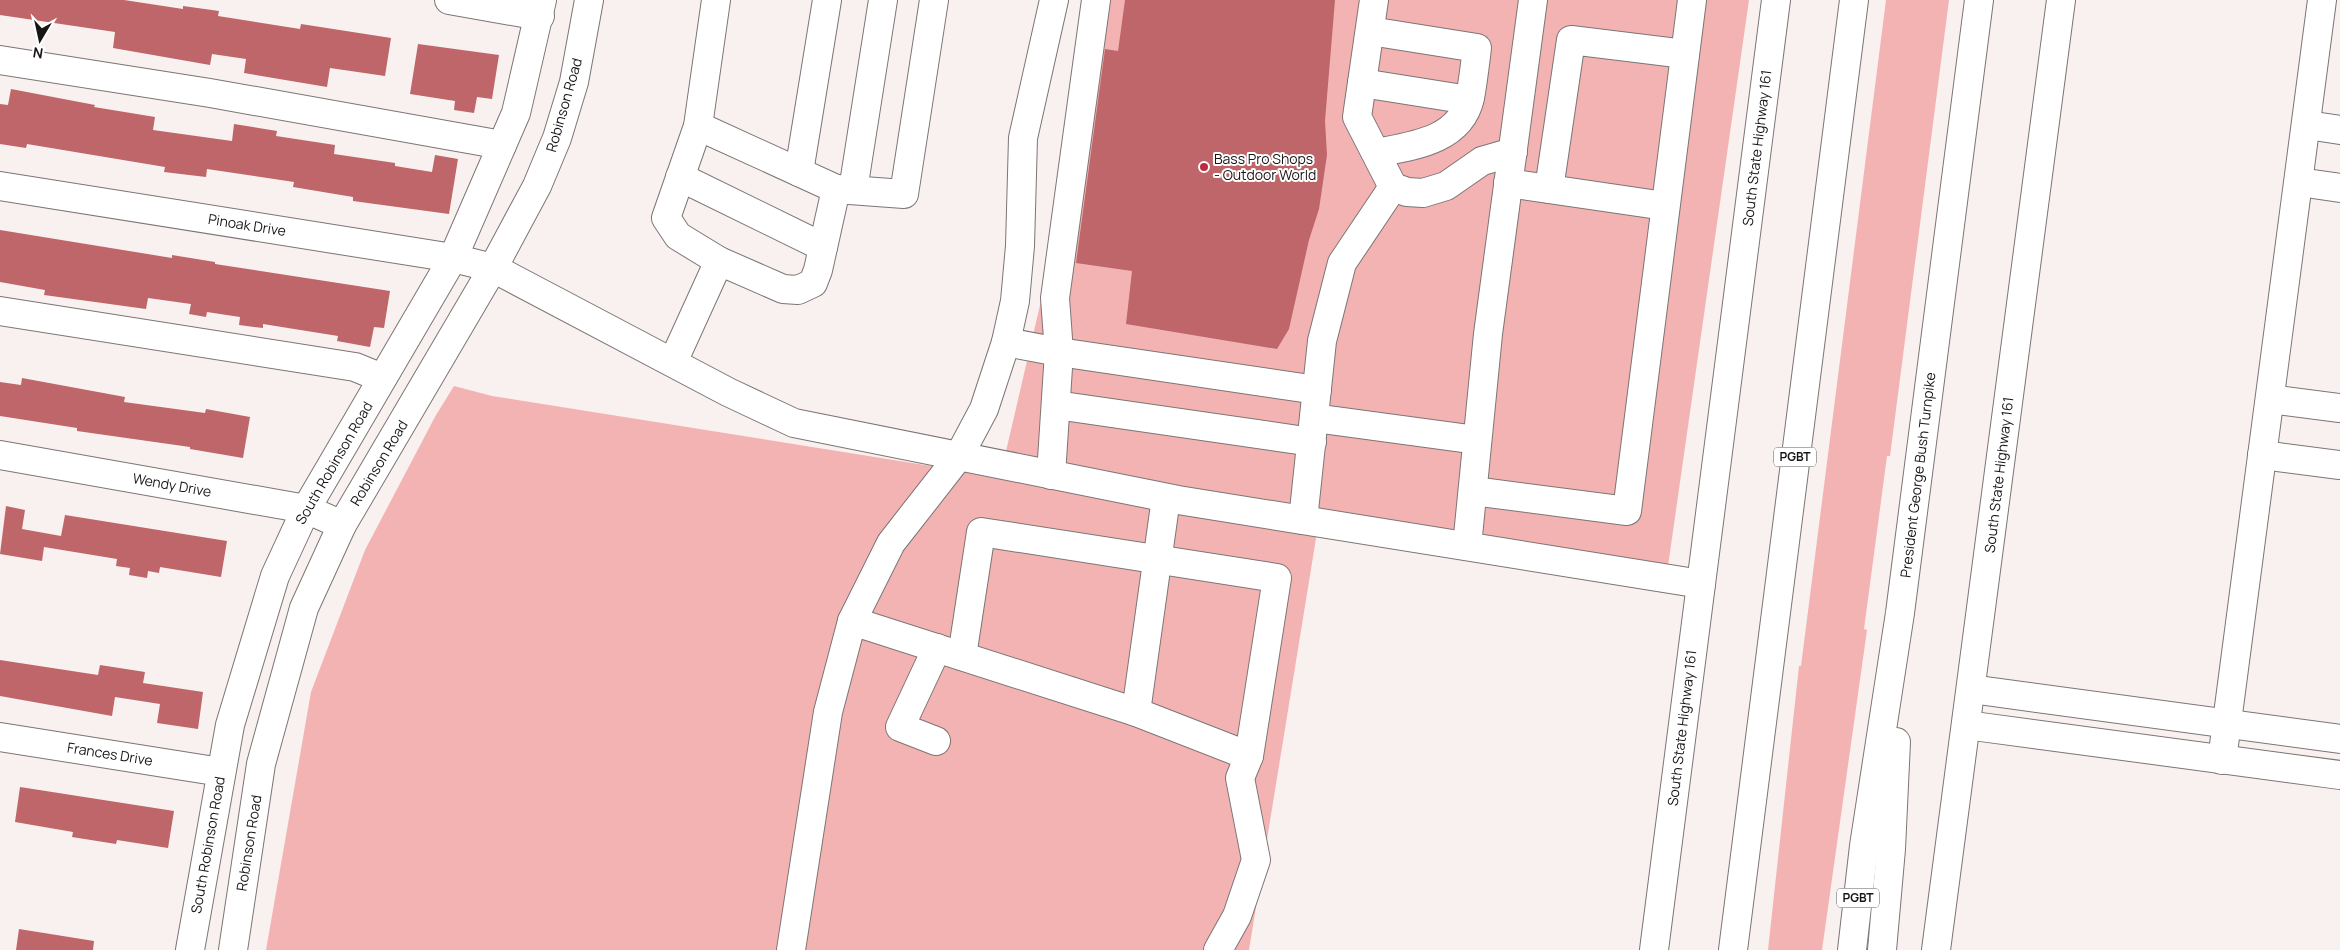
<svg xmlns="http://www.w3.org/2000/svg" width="2340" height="950" viewBox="0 0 2340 950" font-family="Manrope,sans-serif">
	<rect width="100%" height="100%" fill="#f9f0f0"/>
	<g fill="#f4b3b3">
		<path d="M1111,0h638l-83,580 -348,-54 -69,424h-983l45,-258 54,-142 71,-135 18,-29 38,10 508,81z"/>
		<path d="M1886,0h63l-59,456h-3l-23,173 3,1 -45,320h-54l31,-284h2z"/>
	</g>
	<g fill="#be6669">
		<path d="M0,0h124l59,9v-3l36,5 -1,5 82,13 1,-5 90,14 -6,38 -55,-8 -3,19 -83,-14 2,-14 -34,-5 -2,11 -97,-17 2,-16 -115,-17z"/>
		<path d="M1125,0h210l-10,121 2,34 -8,54 -10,31 -20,89 -12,20 -151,-25 6,-53 -56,-8 29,-214 13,2z"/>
		<path d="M418,44l81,11 -7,44 -15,-2 -3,16 -20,-3 1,-9 -45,-7z"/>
		<path d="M11,89l84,16 -1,2 61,10 -2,13 79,11 2,-17 43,7 -1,5 59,9 -1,9 61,9v3l37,6 3,-17 23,4 -9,55 -96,-13v-4l-60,-10 1,-5 -87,-13 -1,8 -42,-5 1,-5 -138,-23 -1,4 -26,-4v-40l8,1z"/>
		<path d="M0,230l172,28v-3l43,7v2l175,27 -6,37 -10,-1 -4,20 -33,-6 1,-5 -75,-12v4l-24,-3 1,-8 -33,-5 -1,5 -17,-3 2,-10 -43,-6 -2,11 -102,-14 1,-5 -45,-8z"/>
		<path d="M22,378l103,19 -1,5 81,11 1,-4 44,8 -7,41 -53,-9v-2l-113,-16v-3l-77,-12v-34l21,3z"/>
		<path d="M6,506l19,4 -3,19 39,7 4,-21 162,26 -6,36 -61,-10 -1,6 -11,-2 -1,7 -18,-3 1,-7 -14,-2 1,-7 -73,-12 -2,14 -42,-7z"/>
		<path d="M0,660l98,15 2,-10 45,7 -2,11 60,9 -5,37 -41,-6 3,-19 -45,-7 -3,19 -112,-20z"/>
		<path d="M20,787l154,24 -6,37 -51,-8 -1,4 -44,-7 1,-5 -58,-10z"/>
		<path d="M19,929l75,12 -1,9h-77z"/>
	</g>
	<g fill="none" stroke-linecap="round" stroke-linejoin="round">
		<defs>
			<g id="minor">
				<path d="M449,0l91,16"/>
				<path d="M716,0l-18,126 -32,92 12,18 41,25"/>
				<path d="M1374,0l-17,117 36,70 14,5 16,1 23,-7 36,-25 31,-9"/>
				<path d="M1370,31l107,17c-2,16 -4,34 -7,50 -10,43 -58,48 -94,55"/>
				<path d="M0,60l210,33 292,52"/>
				<path d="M1362,83l107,17"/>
				<path d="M2307,125l33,5"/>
				<path d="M698,126l138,63"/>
				<path d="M799,172l28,-172"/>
				<path d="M680,177l143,70"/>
				<path d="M2299,182l41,6"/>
				<path d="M1508,183l157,23"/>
				<path d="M0,186l453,72 40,10 235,124 66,31 384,77 523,84"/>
				<path d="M1549,189l22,-149 114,14"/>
				<path d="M853,190l30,-190"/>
				<path d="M0,311l355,56 27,11"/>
				<path d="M1006,342l53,10 -4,-54 41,-298"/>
				<path d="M673,362l46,-101 64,28 15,1 15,-7 5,-13 18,-81 68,5 30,-194"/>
				<path d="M2270,399l70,9"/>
				<path d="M1056,405l256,37"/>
				<path d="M1314,418l163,22"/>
				<path d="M0,455l306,54 36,16"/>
				<path d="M2262,455l78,10"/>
				<path d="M1051,475l8,-123 258,38"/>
				<path d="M1473,491l154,20 65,-511"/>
				<path d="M1303,520l19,-179 20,-78 51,-76"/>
				<path d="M1467,546l21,-212 45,-334"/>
				<path d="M852,621l39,-78 68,-87 25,-47 22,-67 9,-41 5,-55 3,-108 31,-138"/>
				<path d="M962,656l19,-124 296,46 -28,178 -113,-44"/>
				<path d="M1971,689l369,50"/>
				<path d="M1966,725l374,50"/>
				<path d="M0,737l221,35"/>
				<path d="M936,741l-36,-14 37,-79"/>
				<path d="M2222,760l100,-760"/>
				<path d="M190,950l40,-225 45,-149 31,-67 147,-251 63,-145 26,-113"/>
				<path d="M233,950l28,-186 43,-156 38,-83 151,-257 44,-82 20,-48 17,-56 15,-82"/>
				<path d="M791,950l37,-238 24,-91 284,91 30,-214"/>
				<path d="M1218,950l19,-34 19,-56 -16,-82 9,-22"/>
			</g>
			<g id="major">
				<path d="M1654,950l122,-950"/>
				<path d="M1936,950l125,-950"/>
			</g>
			<g id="highway">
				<path d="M1733,950l121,-950"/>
				<path d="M1852,950l12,-104 36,-233 79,-613"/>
				<path d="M1882,950l9,-101 5,-107"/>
			</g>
		</defs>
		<use href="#minor" stroke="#7c7574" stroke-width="30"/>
		<use href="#major" stroke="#7c7574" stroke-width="30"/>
		<use href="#highway" stroke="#7c7574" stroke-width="30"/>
		<use href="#minor" stroke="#fff" stroke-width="28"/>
		<use href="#major" stroke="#fff" stroke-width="28"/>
		<use href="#highway" stroke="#fff" stroke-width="28"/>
	</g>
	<circle fill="#bc2b41" stroke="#fff" stroke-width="2" cx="1204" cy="167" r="5"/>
	<g text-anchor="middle" stroke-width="4" stroke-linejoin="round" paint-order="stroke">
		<g fill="#fff" stroke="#5d5b5b" stroke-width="1">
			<rect x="1774" y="447.5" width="42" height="19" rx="4"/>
			<rect x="1837" y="888.5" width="42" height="19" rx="4"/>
		</g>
		<g font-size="12" font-weight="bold" fill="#181515">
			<text x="1795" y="461">PGBT</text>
			<text x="1858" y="902">PGBT</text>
		</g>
		<g font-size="14" fill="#181515" stroke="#fff">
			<text transform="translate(564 105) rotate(-74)" y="5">Robinson Road</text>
			<text transform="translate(1757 148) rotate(-83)" y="5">South State Highway 161</text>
			<text transform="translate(247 225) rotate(9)" y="5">Pinoak Drive</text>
			<text transform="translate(334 463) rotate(-60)" y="5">South Robinson Road</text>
			<text transform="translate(379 463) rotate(-59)" y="5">Robinson Road</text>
			<text transform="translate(1918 475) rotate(-83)" y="5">President George Bush Turnpike</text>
			<text transform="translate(1999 475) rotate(-83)" y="5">South State Highway 161</text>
			<text transform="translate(172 485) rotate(10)" y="5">Wendy Drive</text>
			<text transform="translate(1682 728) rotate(-83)" y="5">South State Highway 161</text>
			<text transform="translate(110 754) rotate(9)" y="5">Frances Drive</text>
			<text transform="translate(249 843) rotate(-81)" y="5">Robinson Road</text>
			<text transform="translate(208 845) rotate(-80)" y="5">South Robinson Road</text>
		</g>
		<g font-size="14" fill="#181515" stroke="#fff" text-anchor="start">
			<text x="1214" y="164">Bass Pro Shops<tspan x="1214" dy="16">- Outdoor World</tspan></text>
		</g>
	</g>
	<g transform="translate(40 40) rotate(189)" stroke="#ffffff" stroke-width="4" paint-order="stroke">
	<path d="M0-4L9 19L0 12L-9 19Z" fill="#181515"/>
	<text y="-8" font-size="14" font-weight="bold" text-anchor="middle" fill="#181515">N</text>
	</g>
</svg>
